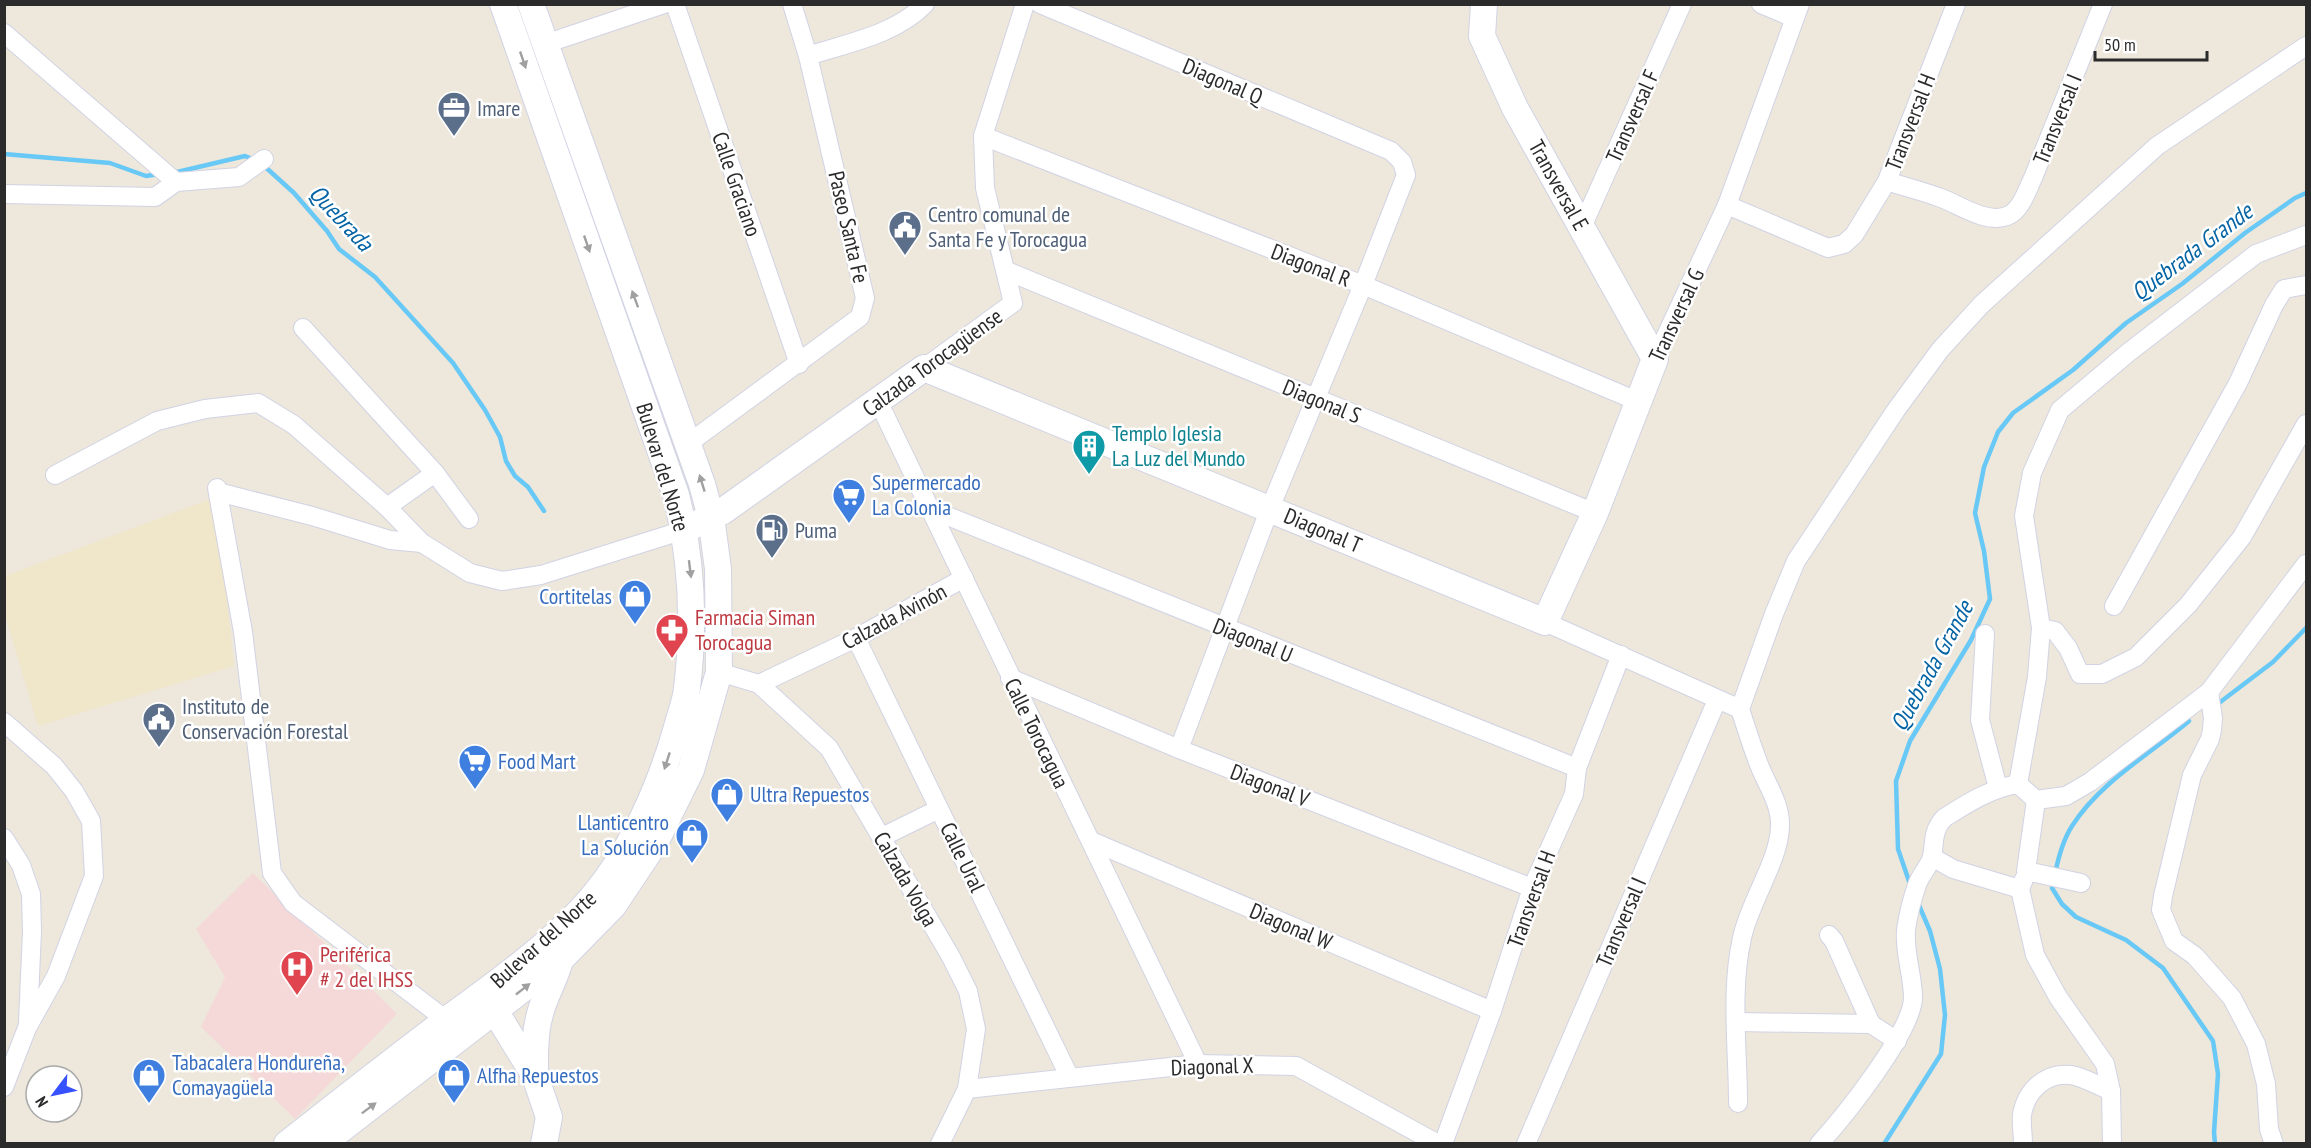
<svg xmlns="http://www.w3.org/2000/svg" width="2311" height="1148" viewBox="0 0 2311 1148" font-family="'PT Sans Narrow',sans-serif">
	<rect width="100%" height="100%" fill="#ede7dc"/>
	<path fill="#f0e6ca" d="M216,497l18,169 -196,60 -33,-111v-39z"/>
	<path fill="#f5d9d9" d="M253,873l144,141 -102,105 -94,-92 24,-50 -29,-48z"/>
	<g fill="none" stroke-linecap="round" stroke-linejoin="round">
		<g stroke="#68c8f6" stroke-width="4.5">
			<path d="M4,154l106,9 36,13 13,-2"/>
			<path d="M262,164l32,29 33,38 12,18 36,28 78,86 32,47 15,27 6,24 9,15 13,11 16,24"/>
			<path d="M173,173l72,-17 10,4"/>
			<path d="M2219,703l54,-41 33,-34"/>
			<path d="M2055,874c3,-15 8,-34 17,-48 28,-44 78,-72 117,-105"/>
			<path d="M2054,883l-2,5 10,16 14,13 50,23 37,28 50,73 5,33 -4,58 1,12"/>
			<path d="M1911,887l-13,-38 -2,-68 14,-40 61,-101 19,-41 -6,-48 -9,-38 9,-46 14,-35 15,-19 60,-43 53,-47 56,-39 63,-51 50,-35 11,-5"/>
			<path d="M1884,1144l57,-90 4,-39 -5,-46 -10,-38 -12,-28"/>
		</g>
		<defs>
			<g id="street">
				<path d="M675,4l124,360"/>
				<path d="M792,4l16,52"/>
				<path d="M1040,4l351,147 11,11 4,13 -43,110 -93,223 -91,241"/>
				<path d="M1761,4l33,14"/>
				<path d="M4,33l172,149"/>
				<path d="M545,44l119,-40"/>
				<path d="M983,136l380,149 274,116"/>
				<path d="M1887,181c18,6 36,10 54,17 19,7 45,26 66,18 14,-5 20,-26 26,-38l70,-174"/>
				<path d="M4,194l151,3 21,-15 63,-5 25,-18"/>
				<path d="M1727,205l101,43 16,-4 10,-9 33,-54 69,-177"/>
				<path d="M1582,227l100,-223"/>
				<path d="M1007,271l588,242"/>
				<path d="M303,328l132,145 -48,34"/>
				<path d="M1655,359l72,-154 73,-201"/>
				<path d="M924,368l89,-65 -28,-115 -2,-52 42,-132"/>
				<path d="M878,401l320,663"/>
				<path d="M689,443l171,-126 5,-19 -57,-242c39,-13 87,-21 117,-52"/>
				<path d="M435,473l34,46"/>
				<path d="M55,475l102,-54 48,-12 53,-6 36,22 93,82 35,36 48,30 32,8 39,-6 143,-45"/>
				<path d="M217,488l26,144 29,241 21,30 161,123"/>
				<path d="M218,492l94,24 78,24 32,3"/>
				<path d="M930,509l647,259"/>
				<path d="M2114,606l124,-223 36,-78 10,-16 22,-4"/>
				<path d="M1545,622l195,87 34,-95 22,-53 100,-151 44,-60 41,-45 176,-159 149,-100"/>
				<path d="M2041,628l14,3 13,17 12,26h22l34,-17 52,-52 54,-68 64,-113"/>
				<path d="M1985,634l-5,86 18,68"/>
				<path d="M856,638l213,438"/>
				<path d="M719,672l40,12 70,64 122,209 17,34 8,38 -9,60 -27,55"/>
				<path d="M1010,678l169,71 353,139"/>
				<path d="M759,684l97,-46 108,-60"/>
				<path d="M4,722l50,44 20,25 17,30 3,55 -38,100 -29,52 -23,59"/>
				<path d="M2018,784l19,-107 4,-49 -17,-112 8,-43 28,-63 69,-58 127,-98 50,-19"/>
				<path d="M2018,784l18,16 30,-4 24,-14 119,-90"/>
				<path d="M2036,800l-10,71 55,12"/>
				<path d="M882,837l57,-28"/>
				<path d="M4,838l17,27 10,29 1,37 -4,91"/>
				<path d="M1091,841l401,170"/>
				<path d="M1932,857l21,12 67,20 4,-10"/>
				<path d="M2020,889l15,66 23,42 47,67 6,27 1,53"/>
				<path d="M1829,935l5,6 37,83"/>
				<path d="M1737,1022l134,2 26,17"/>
				<path d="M967,1089l231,-25 98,2 142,78"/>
				<path d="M1738,1103c0,-54 -8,-112 4,-165 7,-35 38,-79 38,-112 1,-23 -15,-44 -22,-64 -7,-18 -12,-35 -18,-53"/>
				<path d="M1443,1144l49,-133 40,-123 42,-94 3,-26 44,-113"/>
				<path d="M1526,1144l191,-444"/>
				<path d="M1819,1144c24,-26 93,-112 94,-146 0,-23 -9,-45 -7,-68 2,-14 6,-31 11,-45 3,-10 12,-18 15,-28 3,-15 0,-26 12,-39 24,-15 45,-29 74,-34"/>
				<path d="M2023,1144c0,-10 -2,-20 -1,-29 4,-24 23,-43 49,-40 13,2 27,11 40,16"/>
				<path d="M2274,1144l-5,-15 -3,-45 -10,-40 -24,-46 -37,-42 -21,-15 -13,-31 2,-14 29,-121 18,-36 2,-9 1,-12 -4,-26 97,-128"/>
			</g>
			<g id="secondary">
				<path d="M684,530l39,-19 201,-143 621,254 50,-109 60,-154 -140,-251 -33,-72 2,-32"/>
				<path d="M487,998l48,78 14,41 -5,27"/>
				<path d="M535,1075c0,-19 -1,-38 4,-57 4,-20 16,-38 21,-58"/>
				<path d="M287,1144c53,-42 107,-84 161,-125 49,-36 110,-79 148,-126 39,-49 64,-106 81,-166 3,-12 9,-26 10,-39 8,-66 5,-129 -11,-193l-173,-491"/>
				<path d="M322,1144l238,-184 53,-54 42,-63 36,-73 28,-98 -1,-103 -7,-52 -9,-33 -171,-480"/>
			</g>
		</defs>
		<use href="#street" stroke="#d1d3e4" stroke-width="20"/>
		<use href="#secondary" stroke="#d1d3e4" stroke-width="28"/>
		<use href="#street" stroke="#fff" stroke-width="18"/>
		<use href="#secondary" stroke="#fff" stroke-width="26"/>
	</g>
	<defs><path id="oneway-solid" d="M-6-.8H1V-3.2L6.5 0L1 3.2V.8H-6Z" transform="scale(1.5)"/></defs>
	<g fill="#a0a0a0">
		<use href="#oneway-solid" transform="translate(523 60) rotate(71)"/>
		<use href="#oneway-solid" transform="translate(587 244) rotate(71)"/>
		<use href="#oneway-solid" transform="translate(635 299) rotate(-110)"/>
		<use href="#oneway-solid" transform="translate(702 483) rotate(-107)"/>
		<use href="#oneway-solid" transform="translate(690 569) rotate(83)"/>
		<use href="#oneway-solid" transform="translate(667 761) rotate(108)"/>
		<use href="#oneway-solid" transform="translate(523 989) rotate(-38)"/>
		<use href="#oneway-solid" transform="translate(369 1108) rotate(-37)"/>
	</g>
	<defs>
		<symbol id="office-pin" viewBox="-11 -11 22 30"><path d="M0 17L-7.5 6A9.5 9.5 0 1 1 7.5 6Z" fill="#5c6f8a" stroke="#fff"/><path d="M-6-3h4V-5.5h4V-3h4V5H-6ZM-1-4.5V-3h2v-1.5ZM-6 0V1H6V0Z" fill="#fff"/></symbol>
		<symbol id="civic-pin" viewBox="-11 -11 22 30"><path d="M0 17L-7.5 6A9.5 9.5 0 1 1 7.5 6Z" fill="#5c6f8a" stroke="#fff"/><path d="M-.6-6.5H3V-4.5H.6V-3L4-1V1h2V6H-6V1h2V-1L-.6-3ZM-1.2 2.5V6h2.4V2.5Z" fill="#fff"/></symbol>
		<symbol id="building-pin" viewBox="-11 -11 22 30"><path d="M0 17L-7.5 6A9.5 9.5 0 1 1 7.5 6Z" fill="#0f9aa8" stroke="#fff"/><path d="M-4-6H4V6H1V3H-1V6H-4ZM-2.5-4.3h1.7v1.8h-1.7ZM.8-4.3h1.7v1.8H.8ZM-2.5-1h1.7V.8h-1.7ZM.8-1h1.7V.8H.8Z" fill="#fff"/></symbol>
		<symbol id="supermarket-pin" viewBox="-11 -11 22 30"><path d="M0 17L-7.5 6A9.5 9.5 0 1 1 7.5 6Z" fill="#3f7fe0" stroke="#fff"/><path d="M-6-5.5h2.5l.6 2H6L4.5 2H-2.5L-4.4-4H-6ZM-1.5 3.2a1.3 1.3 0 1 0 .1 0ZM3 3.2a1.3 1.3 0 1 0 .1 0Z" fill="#fff"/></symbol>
		<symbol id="fuel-pin" viewBox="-11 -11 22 30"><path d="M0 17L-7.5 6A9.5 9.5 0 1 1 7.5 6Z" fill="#5c6f8a" stroke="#fff"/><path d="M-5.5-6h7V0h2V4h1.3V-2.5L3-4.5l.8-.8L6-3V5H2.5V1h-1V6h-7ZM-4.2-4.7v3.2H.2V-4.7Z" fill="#fff"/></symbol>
		<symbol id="shop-pin" viewBox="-11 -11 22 30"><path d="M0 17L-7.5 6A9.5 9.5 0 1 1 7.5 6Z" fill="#3f7fe0" stroke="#fff"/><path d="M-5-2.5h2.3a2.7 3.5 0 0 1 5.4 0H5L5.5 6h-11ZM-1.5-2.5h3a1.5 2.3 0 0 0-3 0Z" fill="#fff"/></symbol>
		<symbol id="pharmacy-pin" viewBox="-11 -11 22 30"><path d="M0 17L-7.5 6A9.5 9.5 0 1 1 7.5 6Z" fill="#e0444e" stroke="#fff"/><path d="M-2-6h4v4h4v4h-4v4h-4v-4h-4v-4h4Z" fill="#fff"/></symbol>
		<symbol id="hospital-pin" viewBox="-11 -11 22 30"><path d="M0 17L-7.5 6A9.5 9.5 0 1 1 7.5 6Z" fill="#e0444e" stroke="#fff"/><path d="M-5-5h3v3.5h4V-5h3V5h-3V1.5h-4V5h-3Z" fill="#fff"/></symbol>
	</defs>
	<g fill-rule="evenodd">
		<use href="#office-pin" x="435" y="89" width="38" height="52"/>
		<use href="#civic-pin" x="886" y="208" width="38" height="52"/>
		<use href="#building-pin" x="1070" y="427" width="38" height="52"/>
		<use href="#supermarket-pin" x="830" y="476" width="38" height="52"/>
		<use href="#fuel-pin" x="753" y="511" width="38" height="52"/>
		<use href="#shop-pin" x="616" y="577" width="38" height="52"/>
		<use href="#pharmacy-pin" x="653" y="611" width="38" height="52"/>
		<use href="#civic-pin" x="140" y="700" width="38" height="52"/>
		<use href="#supermarket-pin" x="456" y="742" width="38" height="52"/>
		<use href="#shop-pin" x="708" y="775" width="38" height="52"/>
		<use href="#shop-pin" x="673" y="816" width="38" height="52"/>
		<use href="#hospital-pin" x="278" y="948" width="38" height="52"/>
		<use href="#shop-pin" x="130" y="1056" width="38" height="52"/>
		<use href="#shop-pin" x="435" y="1056" width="38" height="52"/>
	</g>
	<g text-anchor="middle" stroke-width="5" stroke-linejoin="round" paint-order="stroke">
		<g font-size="22" fill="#2b2b2b" stroke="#fff">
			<text transform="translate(1223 81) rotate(23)" y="8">Diagonal Q</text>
			<text transform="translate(1632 116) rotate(-66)" y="8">Transversal F</text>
			<text transform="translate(2057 119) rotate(-68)" y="8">Transversal I</text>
			<text transform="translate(1910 122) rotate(-69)" y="8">Transversal H</text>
			<text transform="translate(737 184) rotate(71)" y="8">Calle Graciano</text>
			<text transform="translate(1559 185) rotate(61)" y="8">Transversal E</text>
			<text transform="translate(849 227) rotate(77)" y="8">Paseo Santa Fe</text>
			<text transform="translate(1311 265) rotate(21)" y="8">Diagonal R</text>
			<text transform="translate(1676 315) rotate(-65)" y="8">Transversal G</text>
			<text transform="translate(932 362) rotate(-36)" y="8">Calzada Torocagüense</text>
			<text transform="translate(1322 401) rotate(22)" y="8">Diagonal S</text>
			<text transform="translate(663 467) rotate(73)" y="8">Bulevar del Norte</text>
			<text transform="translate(1323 530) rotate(23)" y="8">Diagonal T</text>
			<text transform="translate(894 616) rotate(-28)" y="8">Calzada Avinón</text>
			<text transform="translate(1253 640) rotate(22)" y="8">Diagonal U</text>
			<text transform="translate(1037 733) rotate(64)" y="8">Calle Torocagua</text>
			<text transform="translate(1270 785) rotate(21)" y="8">Diagonal V</text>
			<text transform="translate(963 857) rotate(64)" y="8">Calle Ural</text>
			<text transform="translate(906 879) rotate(60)" y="8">Calzada Volga</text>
			<text transform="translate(1531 899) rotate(-70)" y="8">Transversal H</text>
			<text transform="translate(1621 922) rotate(-67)" y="8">Transversal I</text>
			<text transform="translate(1291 926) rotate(23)" y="8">Diagonal W</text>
			<text transform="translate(543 939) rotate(-42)" y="8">Bulevar del Norte</text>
			<text transform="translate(1212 1066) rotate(-2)" y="8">Diagonal X</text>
		</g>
		<g font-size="22" fill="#4e5e75" stroke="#fff" text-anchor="start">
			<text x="477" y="116">Imare</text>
			<text x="928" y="222">Centro comunal de<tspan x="928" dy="25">Santa Fe y Torocagua</tspan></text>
			<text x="795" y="538">Puma</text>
			<text x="182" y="714">Instituto de<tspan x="182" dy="25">Conservación Forestal</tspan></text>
		</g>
		<g font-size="22" fill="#0d838f" stroke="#fff" text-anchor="start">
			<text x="1112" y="441">Templo Iglesia<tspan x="1112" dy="25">La Luz del Mundo</tspan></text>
		</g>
		<g font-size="22" fill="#366cbe" stroke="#fff" text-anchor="start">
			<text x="872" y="490">Supermercado<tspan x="872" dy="25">La Colonia</tspan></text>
			<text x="612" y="604" text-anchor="end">Cortitelas</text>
			<text x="498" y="769">Food Mart</text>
			<text x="750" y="802">Ultra Repuestos</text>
			<text x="669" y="830" text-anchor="end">Llanticentro<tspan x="669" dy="25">La Solución</tspan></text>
			<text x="172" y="1070">Tabacalera Hondureña,<tspan x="172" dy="25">Comayagüela</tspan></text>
			<text x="477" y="1083">Alfha Repuestos</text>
		</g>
		<g font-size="22" fill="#be3a42" stroke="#fff" text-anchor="start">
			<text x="695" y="625">Farmacia Siman<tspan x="695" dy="25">Torocagua</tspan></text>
			<text x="320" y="962">Periférica<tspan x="320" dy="25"># 2 del IHSS</tspan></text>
		</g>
		<g font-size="24" font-style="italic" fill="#0564a4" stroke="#fff">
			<text transform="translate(341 218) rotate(47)" y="8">Quebrada</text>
			<text transform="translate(2192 252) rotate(-37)" y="8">Quebrada Grande</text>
			<text transform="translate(1932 666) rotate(-61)" y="8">Quebrada Grande</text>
		</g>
	</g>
	<rect width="2311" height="1148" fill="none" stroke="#2b2b2b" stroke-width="12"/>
	<g transform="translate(54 1094) rotate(238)"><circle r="28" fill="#ffffff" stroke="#aaaaaa" stroke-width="1.5"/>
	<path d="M0-4.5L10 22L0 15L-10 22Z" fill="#3751ff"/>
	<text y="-9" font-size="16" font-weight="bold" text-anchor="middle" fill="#2b2b2b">N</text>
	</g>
	<path d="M2095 51v9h112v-9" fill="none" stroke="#2b2b2b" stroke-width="3"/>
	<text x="2104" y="51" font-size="18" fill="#2b2b2b" stroke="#ffffff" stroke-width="4.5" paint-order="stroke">50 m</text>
</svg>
